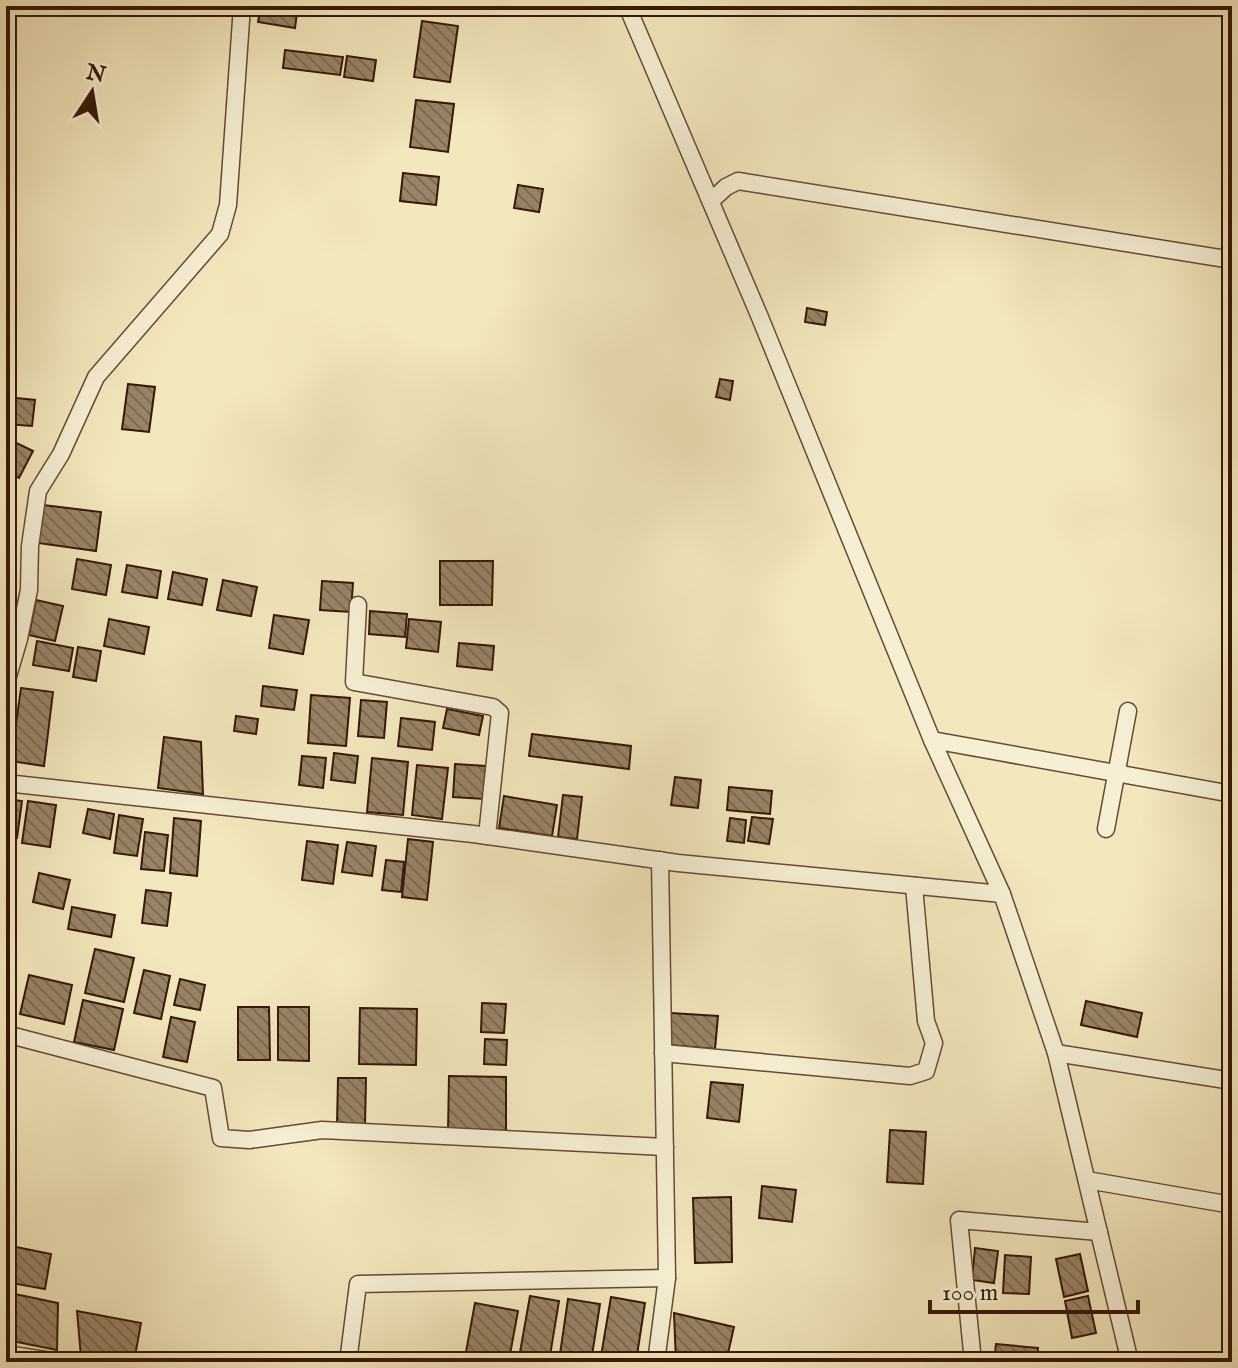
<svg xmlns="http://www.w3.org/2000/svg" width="1238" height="1368" viewBox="0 0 1238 1368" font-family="'IM FELL English',serif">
	<defs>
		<pattern id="building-back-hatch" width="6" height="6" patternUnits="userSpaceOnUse" patternTransform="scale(2)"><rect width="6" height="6" fill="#988466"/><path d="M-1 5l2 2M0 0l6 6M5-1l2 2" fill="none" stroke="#7d6b52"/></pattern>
	</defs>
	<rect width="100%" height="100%" fill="#f3e7bd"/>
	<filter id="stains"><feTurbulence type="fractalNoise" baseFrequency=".0025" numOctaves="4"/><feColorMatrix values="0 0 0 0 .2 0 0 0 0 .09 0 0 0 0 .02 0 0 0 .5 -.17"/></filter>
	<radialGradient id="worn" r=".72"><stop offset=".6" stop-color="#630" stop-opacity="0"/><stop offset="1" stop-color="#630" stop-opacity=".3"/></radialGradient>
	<g fill="url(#building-back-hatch)" stroke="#351807" stroke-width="2">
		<path d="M261,6h37l-3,22 -37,-6z"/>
		<path d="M422,21l36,5 -8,56 -36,-5z"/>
		<path d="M285,50l58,7 -3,18 -57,-7z"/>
		<path d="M347,56l29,4 -3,21 -29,-4z"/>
		<path d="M416,100l38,4 -6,48 -38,-5z"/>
		<path d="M403,173l36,4 -3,28 -36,-4z"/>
		<path d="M518,185l25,4 -4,23 -25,-4z"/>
		<path d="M807,308l20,4 -2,13 -20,-3z"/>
		<path d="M720,379l13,2 -3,19 -14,-3z"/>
		<path d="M128,384l27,3 -6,45 -27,-3z"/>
		<path d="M6,397l29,3 -3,26 -26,-2z"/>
		<path d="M6,438l27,13 -14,27 -13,-7z"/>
		<path d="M43,505l58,7 -5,39 -58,-8z"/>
		<path d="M77,559l34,6 -5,30 -34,-6z"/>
		<path d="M440,561h53l-1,44h-52z"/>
		<path d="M127,565l34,6 -4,27 -35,-6z"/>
		<path d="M173,572l34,7 -5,26 -34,-6z"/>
		<path d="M223,580l34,7 -6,29 -34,-6z"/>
		<path d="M322,581l31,2 -2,29 -31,-2z"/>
		<path d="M36,600l27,6 -8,35 -26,-6z"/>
		<path d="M370,611l37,3 -2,23 -36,-3z"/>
		<path d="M274,615l35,5 -6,34 -34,-6z"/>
		<path d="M109,619l40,8 -5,27 -40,-8z"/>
		<path d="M409,619l32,3 -3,30 -32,-4z"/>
		<path d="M37,641l36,7 -4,23 -36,-6z"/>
		<path d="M459,643l35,3 -2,24 -35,-4z"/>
		<path d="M78,647l23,4 -5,30 -23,-4z"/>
		<path d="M263,686l34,4 -3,20 -33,-4z"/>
		<path d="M21,688l32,4 -9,74 -33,-5z"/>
		<path d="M311,695l39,3 -4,48 -38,-3z"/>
		<path d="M361,700l26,2 -3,36 -26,-2z"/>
		<path d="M447,709l36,7 -4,19 -36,-7z"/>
		<path d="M236,716l22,3 -2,15 -22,-3z"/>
		<path d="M401,718l34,4 -3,28 -34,-4z"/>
		<path d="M532,734l99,12 -2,23 -100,-13z"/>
		<path d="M164,737l37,5 2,52 -45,-6z"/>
		<path d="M334,753l24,3 -3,27 -24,-3z"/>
		<path d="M302,756l24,2 -3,30 -24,-3z"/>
		<path d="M372,758l36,4 -5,53 -36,-3z"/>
		<path d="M455,764l31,2 -2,33 -31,-2z"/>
		<path d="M417,765l31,3 -6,51 -30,-4z"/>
		<path d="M675,777l26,3 -3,28 -27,-3z"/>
		<path d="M729,787l43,4 -2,23 -43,-4z"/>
		<path d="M563,795l19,2 -5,42 -19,-2z"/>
		<path d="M504,796l53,9 -5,31 -53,-8z"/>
		<path d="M6,799l16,2 -5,37 -11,-1z"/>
		<path d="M28,801l28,4 -6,42 -28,-4z"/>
		<path d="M88,809l26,5 -4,25 -27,-6z"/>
		<path d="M119,815l24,4 -6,37 -23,-3z"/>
		<path d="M752,817l21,2 -4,25 -21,-3z"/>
		<path d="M174,818l27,3 -4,55 -27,-3z"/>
		<path d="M730,818l16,2 -2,23 -17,-2z"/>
		<path d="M145,832l23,3 -4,36 -23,-2z"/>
		<path d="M408,839l25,3 -6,58 -25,-3z"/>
		<path d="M307,841l31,4 -5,39 -31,-4z"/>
		<path d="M347,842l29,4 -4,30 -30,-4z"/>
		<path d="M386,860l18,2 -3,30 -19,-2z"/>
		<path d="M39,873l31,7 -7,29 -30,-7z"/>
		<path d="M146,890l25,3 -4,33 -25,-3z"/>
		<path d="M72,907l43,8 -4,22 -43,-8z"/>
		<path d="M95,949l39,9 -10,44 -39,-9z"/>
		<path d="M144,970l26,6 -9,43 -27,-6z"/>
		<path d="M29,975l43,10 -8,39 -44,-10z"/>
		<path d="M180,979l25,6 -5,25 -26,-5z"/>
		<path d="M83,1000l40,9 -9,41 -40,-8z"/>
		<path d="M1086,1001l56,12 -5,24 -56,-12z"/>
		<path d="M482,1003l24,1 -2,29 -23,-1z"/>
		<path d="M238,1007h31l1,53h-32z"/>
		<path d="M278,1007h31v54l-31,-1z"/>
		<path d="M360,1008l57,1 -1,56 -57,-1z"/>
		<path d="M671,1013l47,3 -3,33 -47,-4z"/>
		<path d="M171,1017l24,5 -8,40 -24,-5z"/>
		<path d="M485,1039l22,1 -1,25 -22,-1z"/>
		<path d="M449,1076l57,1v57l-58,-1z"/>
		<path d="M338,1078h28l-1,48 -28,-1z"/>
		<path d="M711,1082l32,3 -4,37 -32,-4z"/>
		<path d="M890,1130l36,2 -3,52 -36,-2z"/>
		<path d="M762,1186l34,4 -4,32 -33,-4z"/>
		<path d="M731,1197l1,65 -37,1 -2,-65z"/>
		<path d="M6,1245l45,9 -6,35 -39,-7z"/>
		<path d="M975,1248l23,3 -4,32 -22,-3z"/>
		<path d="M1080,1254l8,37 -24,6 -8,-38z"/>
		<path d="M1005,1255l26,2 -2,37 -26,-1z"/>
		<path d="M15,1294l43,9 -1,47 -50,-10z"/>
		<path d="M530,1296l29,5 -10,61 -30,-4z"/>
		<path d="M1088,1296l8,37 -24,5 -7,-37z"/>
		<path d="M611,1297l34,6 -9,59h-36z"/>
		<path d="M568,1299l32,5 -9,58 -32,-1z"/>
		<path d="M475,1303l43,8 -9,49 -43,-8z"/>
		<path d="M77,1311l64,12 -7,39h-25l-28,-5z"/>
		<path d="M674,1313l60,14 -8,35h-50z"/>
		<path d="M996,1344l42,4 -1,14h-43z"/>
		<rect x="361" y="1357" width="44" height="5"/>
	</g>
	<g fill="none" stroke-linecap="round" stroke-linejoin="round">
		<defs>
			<g id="street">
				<path d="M627,6l132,309 173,425 70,154 54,159 74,309"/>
				<path d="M711,201l15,-14 12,-6 494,79"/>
				<path d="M358,605l-4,77 139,25 7,6 -13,123"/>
				<path d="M6,683l13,-44 10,-49 1,-44 8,-55 23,-37 35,-77 124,-143 8,-29 14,-199"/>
				<path d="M932,740l300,54"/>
				<path d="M6,783l467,51 205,29 324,31"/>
				<path d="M1106,829l22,-118"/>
				<path d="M6,1034l207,54 8,50 28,2 73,-10 343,17"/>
				<path d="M663,1053l247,23 16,-5 8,-28 -8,-22 -12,-135"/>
				<path d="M1056,1053l176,28"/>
				<path d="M1087,1180l145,25"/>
				<path d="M6,1354l52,8"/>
				<path d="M348,1362l10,-78 309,-6"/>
				<path d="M656,1362l11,-84 -7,-418"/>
				<path d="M973,1362l-14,-142 140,12"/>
			</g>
		</defs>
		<use href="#street" stroke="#644c34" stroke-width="19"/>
		<use href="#street" stroke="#f7efd4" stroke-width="16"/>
	</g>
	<rect width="1238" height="1368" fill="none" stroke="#f3e7bd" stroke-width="32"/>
	<rect x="8" y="8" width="1222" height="1352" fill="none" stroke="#351807" stroke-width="4"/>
	<rect x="16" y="16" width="1206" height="1336" fill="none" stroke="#351807" stroke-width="2"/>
	<g transform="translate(92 92) rotate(12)" stroke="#f7efd4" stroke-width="6" paint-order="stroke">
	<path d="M0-6L14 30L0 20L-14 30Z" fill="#351807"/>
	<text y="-12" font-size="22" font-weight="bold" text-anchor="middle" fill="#351807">N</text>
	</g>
	<path d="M930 1300v12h208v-12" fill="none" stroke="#351807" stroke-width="4"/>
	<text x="942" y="1300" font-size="24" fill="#351807" stroke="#f7efd4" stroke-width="6" paint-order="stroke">100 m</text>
	<rect width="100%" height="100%" filter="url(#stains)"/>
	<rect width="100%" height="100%" fill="url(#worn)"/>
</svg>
